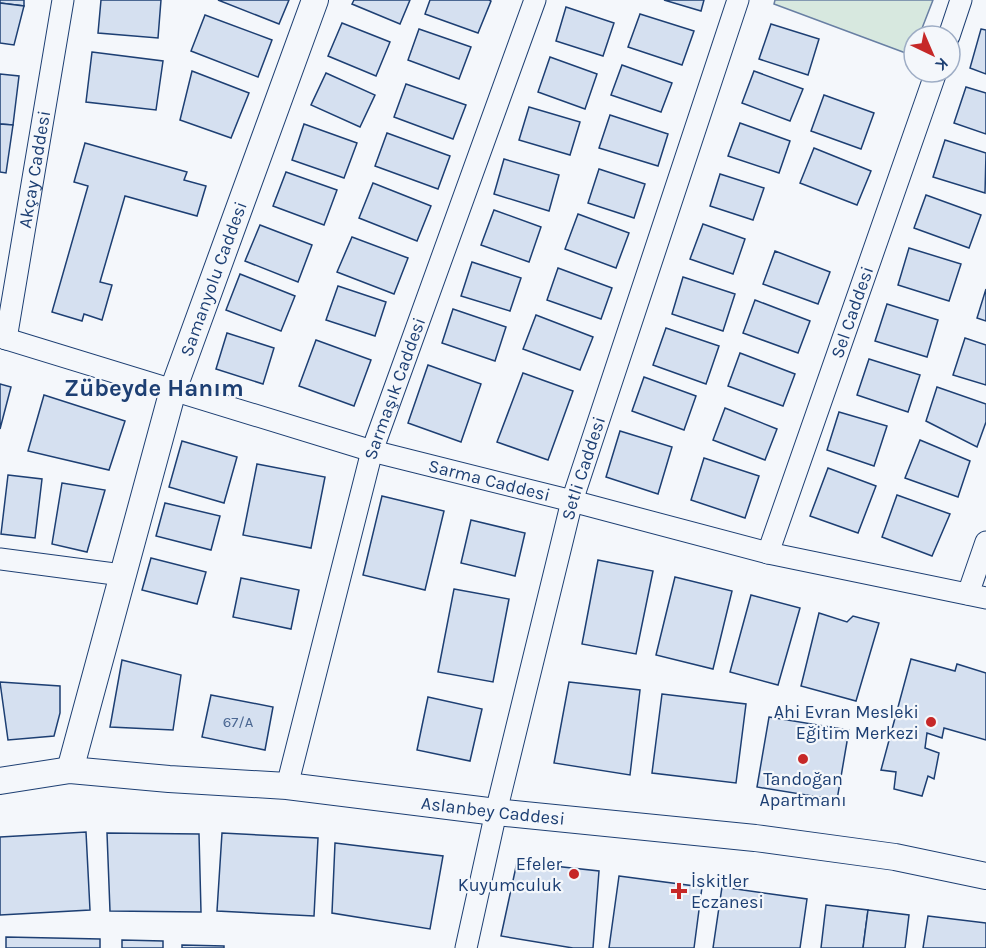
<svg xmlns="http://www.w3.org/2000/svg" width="986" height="948" viewBox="0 0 986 948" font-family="Karla,sans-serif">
	<rect width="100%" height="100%" fill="#f4f7fb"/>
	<path fill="#d7e8df" stroke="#687fa3" stroke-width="1.5" d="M775,0h158l-14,36h-5v12l-3,7 -137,-51z"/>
	<g fill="#d5e0f0" stroke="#1d3f73" stroke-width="1.5">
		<path d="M0,0h24v6l-24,-3z"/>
		<path d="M101,0h60l-3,38 -60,-5z"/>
		<path d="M218,0h71l-10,24z"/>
		<path d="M354,0h56l-10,24 -48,-20z"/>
		<path d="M430,0h59l2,1 -13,32 -53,-19z"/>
		<path d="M664,0h40l-3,11z"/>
		<path d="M0,3l24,3 -10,39 -14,-2z"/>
		<path d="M566,7l48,16 -11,33 -47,-15z"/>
		<path d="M640,14l54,17 -12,34 -54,-18z"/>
		<path d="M205,15l67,25 -14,37 -67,-26z"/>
		<path d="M342,23l48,19 -14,34 -48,-20z"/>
		<path d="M771,24l48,15 -11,36 -49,-16z"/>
		<path d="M419,29l52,18 -12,32 -51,-19z"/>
		<path d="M981,29l5,1v44l-16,-6z"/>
		<path d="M92,52l71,9 -7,49 -70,-8z"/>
		<path d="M550,57l47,17 -12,35 -47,-17z"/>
		<path d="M622,65l50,18 -11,29 -50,-17z"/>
		<path d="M192,71l57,22 -18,45 -51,-18z"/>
		<path d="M754,71l49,18 -13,32 -48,-18z"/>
		<path d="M326,73l49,22 -15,32 -49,-22z"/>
		<path d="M0,74l19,2 -6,49 -13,-1z"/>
		<path d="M406,84l60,21 -13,34 -59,-22z"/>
		<path d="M966,87l20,6v41l-32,-11z"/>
		<path d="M824,95l50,18 -13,36 -50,-18z"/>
		<path d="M529,107l51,15 -10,33 -51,-15z"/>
		<path d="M610,115l58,19 -10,32 -59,-18z"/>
		<path d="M740,123l50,18 -11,32 -51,-17z"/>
		<path d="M0,124l13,1 -7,48 -6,-1z"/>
		<path d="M304,124l53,19 -13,35 -52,-18z"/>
		<path d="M387,133l63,23 -12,33 -63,-23z"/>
		<path d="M945,140l41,13 -1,40 -52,-16z"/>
		<path d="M85,143l102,29 -3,8 22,6 -9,30 -72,-20 -25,86 12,3 -10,35 -18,-6 -2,7 -30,-9 36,-126 -14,-4z"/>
		<path d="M814,148l57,23 -14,34 -57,-22z"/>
		<path d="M504,159l55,16 -10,36 -55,-17z"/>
		<path d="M599,169l46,15 -11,34 -46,-15z"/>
		<path d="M286,172l51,18 -13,35 -51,-19z"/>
		<path d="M720,174l44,14 -11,32 -43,-14z"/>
		<path d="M373,183l58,23 -14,35 -58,-23z"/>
		<path d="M926,195l55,20 -12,33 -55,-20z"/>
		<path d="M494,210l47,17 -12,35 -48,-17z"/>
		<path d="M578,214l51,19 -13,35 -51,-19z"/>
		<path d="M703,224l42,15 -12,35 -43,-15z"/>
		<path d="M260,225l52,20 -14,37 -53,-21z"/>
		<path d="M352,237l56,21 -14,36 -57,-22z"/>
		<path d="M909,248l52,16 -12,37 -51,-16z"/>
		<path d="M775,251l55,21 -12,32 -55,-20z"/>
		<path d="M472,262l49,16 -11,33 -49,-15z"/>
		<path d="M558,268l54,20 -11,31 -54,-19z"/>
		<path d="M240,274l55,22 -14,35 -55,-21z"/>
		<path d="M683,277l52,17 -12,37 -51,-17z"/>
		<path d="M338,286l48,16 -11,34 -49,-16z"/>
		<path d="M986,289v32l-9,-3z"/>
		<path d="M755,300l55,21 -12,32 -55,-20z"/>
		<path d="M887,304l51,16 -11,37 -52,-16z"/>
		<path d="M453,309l53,18 -11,34 -53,-18z"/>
		<path d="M536,315l57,22 -13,33 -57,-21z"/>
		<path d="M666,328l53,18 -13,38 -53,-19z"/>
		<path d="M227,333l47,15 -11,36 -47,-15z"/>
		<path d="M965,338l21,7v40l-33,-10z"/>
		<path d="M316,340l55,20 -17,46 -55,-20z"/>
		<path d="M740,353l55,21 -12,32 -55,-20z"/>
		<path d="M869,359l51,16 -12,37 -51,-17z"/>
		<path d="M428,365l53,19 -20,58 -53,-19z"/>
		<path d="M523,373l50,18 -25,69 -51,-18z"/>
		<path d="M644,377l52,19 -12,34 -52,-19z"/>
		<path d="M0,384l11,3 -11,42z"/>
		<path d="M937,387l49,17v18l-9,25 -51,-26z"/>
		<path d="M44,395l81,26 -16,49 -81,-19z"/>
		<path d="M725,408l52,21 -12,31 -52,-20z"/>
		<path d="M839,412l48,14 -13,40 -47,-16z"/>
		<path d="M620,431l52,16 -14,47 -52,-17z"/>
		<path d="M920,440l50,21 -12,36 -53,-19z"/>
		<path d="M182,441l55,16 -13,46 -55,-16z"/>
		<path d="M704,458l55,18 -14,42 -54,-18z"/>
		<path d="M257,464l68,13 -14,71 -68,-13z"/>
		<path d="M828,468l48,18 -18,47 -48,-17z"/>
		<path d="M8,475l34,4 -7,59 -34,-4z"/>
		<path d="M62,483l43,7 -18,62 -35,-8z"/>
		<path d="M897,495l53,19 -18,42 -50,-19z"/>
		<path d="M382,496l62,15 -19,79 -62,-15z"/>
		<path d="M165,503l55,13 -9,34 -55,-14z"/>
		<path d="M471,520l54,13 -10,43 -54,-13z"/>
		<path d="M151,558l55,14 -9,32 -55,-14z"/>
		<path d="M598,560l55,11 -17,83 -54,-10z"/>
		<path d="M675,577l57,14 -19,78 -57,-14z"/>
		<path d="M241,578l58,12 -8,39 -58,-12z"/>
		<path d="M454,589l55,10 -16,83 -55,-10z"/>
		<path d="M751,595l49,13 -22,77 -48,-13z"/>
		<path d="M819,613l28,9 6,-6 26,7 -23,78 -55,-15z"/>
		<path d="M911,659l44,12 2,-7 29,9v67l-42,-12 -2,10 -15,-5 -2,15 14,5 -5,26 -6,-3 -6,20 -28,-7 2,-17 -15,-2z"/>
		<path d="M122,660l59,15 -8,55 -63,-3z"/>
		<path d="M0,682l60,4v27l-6,23 -46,4z"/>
		<path d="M569,682l71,8 -10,85 -76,-12z"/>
		<path d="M662,694l84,10 -10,79 -84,-10z"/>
		<path d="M211,695l62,12 -8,43 -63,-13z"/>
		<path d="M428,697l54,12 -12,52 -53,-11z"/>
		<path d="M769,717l80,13 -12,70 -80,-13z"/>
		<path d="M86,832l4,78 -90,5v-78z"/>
		<path d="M107,833l92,1 2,78 -91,-1z"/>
		<path d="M222,833l96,5 -4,78 -97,-5z"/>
		<path d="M335,843l108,13 -13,73 -98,-16z"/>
		<path d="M517,862l82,9 -6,77h-20l-72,-12z"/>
		<path d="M619,876l83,11 -8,61h-85z"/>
		<path d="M722,887l85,12 -7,49h-87z"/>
		<path d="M826,905l42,5 -5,38h-42z"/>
		<path d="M868,910l41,5 -4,33h-42z"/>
		<path d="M928,916l58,7v25h-63z"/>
		<path d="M6,937l94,2v9h-94z"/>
		<path d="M122,940l41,1v7h-41z"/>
		<path d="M182,945l42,1v2h-42z"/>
	</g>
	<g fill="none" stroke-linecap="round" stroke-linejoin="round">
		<defs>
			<g id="minor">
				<path d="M949,36l12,-36"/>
				<path id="s1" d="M0,337l372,114 200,50 196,52 218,45"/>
				<path id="s2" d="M6,339l57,-339"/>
				<path id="s3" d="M768,553l168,-481"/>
				<path d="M0,559l122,16"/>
				<path d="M968,594l18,-52"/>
				<path id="s4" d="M287,786l85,-335 163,-451"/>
				<path id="s5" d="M466,948l30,-136 76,-311 166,-501"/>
			</g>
			<g id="tertiary">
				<path id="s6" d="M70,770l103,-380 142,-390"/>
				<path id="s7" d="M0,781l70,-11 99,9 118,7 209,26 259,26 140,19 91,19"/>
			</g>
		</defs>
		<use href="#minor" stroke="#1d3f73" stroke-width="23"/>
		<use href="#tertiary" stroke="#1d3f73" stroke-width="28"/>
		<use href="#minor" stroke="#f4f7fb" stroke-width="21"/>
		<use href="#tertiary" stroke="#f4f7fb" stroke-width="26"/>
	</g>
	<g fill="#c62828" stroke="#f4f7fb" stroke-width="2">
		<circle cx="931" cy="722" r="6"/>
		<circle cx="803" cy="759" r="6"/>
		<circle cx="574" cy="874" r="6"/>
		<path d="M676 882h6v6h6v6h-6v6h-6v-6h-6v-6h6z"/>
	</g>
	<g text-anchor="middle" stroke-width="4.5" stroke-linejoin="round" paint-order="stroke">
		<g font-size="15" fill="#4b6792">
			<text x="238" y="727">67/A</text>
		</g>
		<g font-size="18" fill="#1d3f73" stroke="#f4f7fb">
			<text dy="6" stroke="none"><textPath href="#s2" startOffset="172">Akçay Caddesi</textPath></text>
			<text dy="6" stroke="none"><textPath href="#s6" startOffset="512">Samanyolu Caddesi</textPath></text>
			<text dy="6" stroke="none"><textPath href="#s3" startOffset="255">Sel Caddesi</textPath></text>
			<text dy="6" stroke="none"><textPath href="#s4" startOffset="412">Sarmaşık Caddesi</textPath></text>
			<text dy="6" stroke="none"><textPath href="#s5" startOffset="494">Setli Caddesi</textPath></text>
			<text dy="6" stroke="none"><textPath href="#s1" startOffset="510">Sarma Caddesi</textPath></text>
			<text dy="6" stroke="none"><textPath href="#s7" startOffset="496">Aslanbey Caddesi</textPath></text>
		</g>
		<g font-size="18" fill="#1d3f73" stroke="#f4f7fb" text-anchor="end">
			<text x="919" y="718">Ahi Evran Mesleki<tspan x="919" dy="21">Eğitim Merkezi</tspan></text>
			<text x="803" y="785" text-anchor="middle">Tandoğan<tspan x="803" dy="21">Apartmanı</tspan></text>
			<text x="562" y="870">Efeler<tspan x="562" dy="21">Kuyumculuk</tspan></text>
			<text x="691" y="887" text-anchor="start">İskitler<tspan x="691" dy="21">Eczanesi</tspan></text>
		</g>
		<g font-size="24" font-weight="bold" fill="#1d3f73" stroke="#f4f7fb">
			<text x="154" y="396">Zübeyde Hanım</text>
		</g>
	</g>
	<g transform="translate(932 54) rotate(136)"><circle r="28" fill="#f4f7fb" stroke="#9eadc5" stroke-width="1.5"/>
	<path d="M0-4.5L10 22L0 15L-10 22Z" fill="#c62828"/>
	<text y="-9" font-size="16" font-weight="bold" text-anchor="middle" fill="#1d3f73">K</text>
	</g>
</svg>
